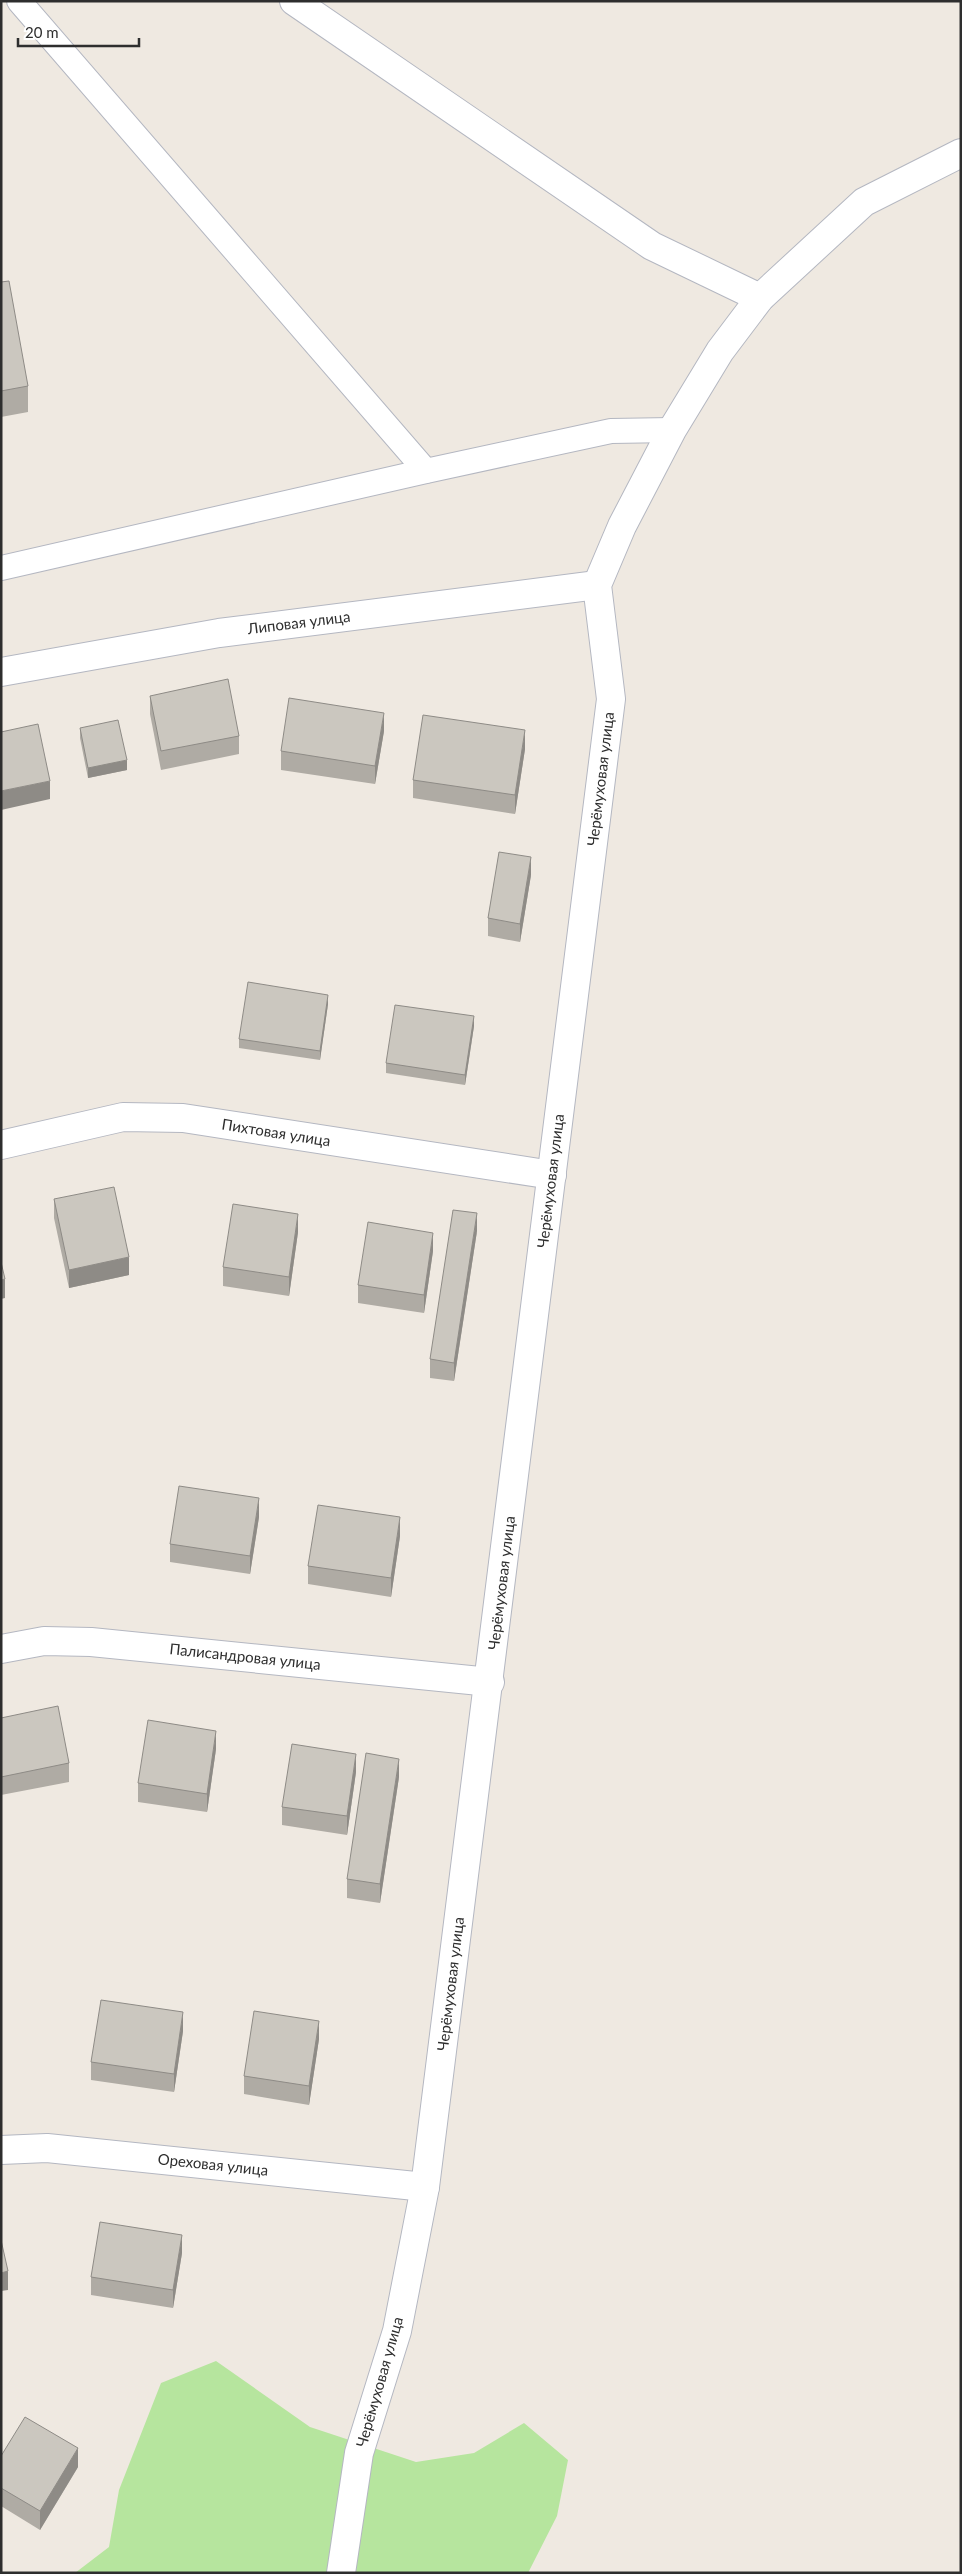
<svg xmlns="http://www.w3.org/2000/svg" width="962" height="2574" viewBox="0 0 962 2574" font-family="Lato,sans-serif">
	<rect width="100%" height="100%" fill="#efe9e1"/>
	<path fill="#b6e59e" d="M216,2361l94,66 106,35 58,-9 50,-30 44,37 -11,56 -29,57h-453l34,-26 10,-57 42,-107z"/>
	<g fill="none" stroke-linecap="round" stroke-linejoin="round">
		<defs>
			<g id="service">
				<path d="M19,1l407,470"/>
				<path d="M1,568l425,-97 185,-40 61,-1"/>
			</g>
			<g id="minor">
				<path d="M294,1l358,245 108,52"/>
				<path d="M1,672l218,-39 378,-48"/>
				<path d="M1,1145l122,-28 60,1 369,57"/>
				<path d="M1,1649l43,-8 47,1 399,40"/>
				<path d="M1,2150l46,-2 378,39"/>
				<path d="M341,2573l18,-120 38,-122 28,-144 186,-1488 -14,-114 25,-59 50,-96 48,-79 40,-53 104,-96 97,-49"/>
			</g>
		</defs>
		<use href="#service" stroke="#b4b7c1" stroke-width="26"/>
		<use href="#minor" stroke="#b4b7c1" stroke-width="30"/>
		<use href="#service" stroke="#fff" stroke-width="24"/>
		<use href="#minor" stroke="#fff" stroke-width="28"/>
	</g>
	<g fill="#afaba4">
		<path d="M1,282l27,104v26l-27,5z"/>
		<path d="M150,696l89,40v18l-78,16 -11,-56z"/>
		<path d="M80,728l47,42 -39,8 -8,-40z"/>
		<path d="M384,731l-9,53 -94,-14v-19z"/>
		<path d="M525,749l-10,65 -102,-16v-18z"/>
		<path d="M531,875l-11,67 -32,-6v-18z"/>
		<path d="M328,1004l-8,56 -81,-12v-9z"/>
		<path d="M474,1026l-9,59 -79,-12v-10z"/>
		<path d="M54,1199l75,76 -60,13 -15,-70z"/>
		<path d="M477,1231l-23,150 -24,-3v-19z"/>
		<path d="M298,1232l-9,64 -66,-10v-19z"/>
		<path d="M433,1251l-9,62 -66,-10v-18z"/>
		<path d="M259,1517l-9,57 -80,-12v-18z"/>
		<path d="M400,1536l-9,61 -83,-13v-18z"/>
		<path d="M1,1718l68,45v19l-68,13z"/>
		<path d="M216,1749l-9,63 -69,-10v-19z"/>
		<path d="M356,1772l-9,63 -65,-10v-18z"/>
		<path d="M399,1777l-19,126 -33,-5v-19z"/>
		<path d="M183,2031l-9,61 -83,-12v-18z"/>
		<path d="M319,2039l-10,66 -65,-11v-18z"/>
		<path d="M182,2253l-9,55 -82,-13v-18z"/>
		<path d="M1,2456l77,11 -38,63 -39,-24z"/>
	</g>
	<g fill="#8e8b86">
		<path d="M384,713v18l-9,53v-18z"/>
		<path d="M525,730v19l-10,65v-19z"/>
		<path d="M127,760v10l-39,8v-10z"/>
		<path d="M50,781v18l-49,11v-19z"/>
		<path d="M531,857v18l-11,67v-18z"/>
		<path d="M328,995v9l-8,56v-9z"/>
		<path d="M474,1016v10l-9,59v-10z"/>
		<path d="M477,1213v18l-23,150v-18z"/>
		<path d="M298,1214v18l-9,64v-19z"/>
		<path d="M433,1233v18l-9,62v-18z"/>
		<path d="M129,1257v18l-60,13v-18z"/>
		<path d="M5,1279v19l-4,1v-19z"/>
		<path d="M259,1498v19l-9,57v-18z"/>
		<path d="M400,1517v19l-9,61v-19z"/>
		<path d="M216,1731v18l-9,63v-18z"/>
		<path d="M356,1754v18l-9,63v-19z"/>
		<path d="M399,1759v18l-19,126v-19z"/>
		<path d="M183,2012v19l-9,61v-18z"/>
		<path d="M319,2021v18l-10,66v-19z"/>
		<path d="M182,2235v18l-9,55v-18z"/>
		<path d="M8,2271v19l-7,1v-18z"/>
		<path d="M78,2448v19l-38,63v-19z"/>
	</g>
	<g fill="#cbc7bf" stroke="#8e8b86">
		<path d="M9,281l19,105 -27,5v-109z"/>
		<path d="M228,679l11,57 -78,15 -11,-55z"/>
		<path d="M289,698l95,15 -9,53 -94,-15z"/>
		<path d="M423,715l102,15 -10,65 -102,-15z"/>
		<path d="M118,720l9,40 -39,8 -8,-40z"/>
		<path d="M38,724l12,57 -49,10v-59z"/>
		<path d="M499,852l32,5 -11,67 -32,-6z"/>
		<path d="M248,982l80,13 -8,56 -81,-12z"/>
		<path d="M395,1005l79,11 -9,59 -79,-12z"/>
		<path d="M114,1187l15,70 -60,13 -15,-71z"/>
		<path d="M233,1204l65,10 -9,63 -66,-10z"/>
		<path d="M453,1210l24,3 -23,150 -24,-4z"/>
		<path d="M368,1222l65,11 -9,62 -66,-10z"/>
		<path d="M1,1262l4,17 -4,1z"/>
		<path d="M179,1486l80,12 -9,58 -80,-12z"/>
		<path d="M318,1505l82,12 -9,61 -83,-12z"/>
		<path d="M58,1706l11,57 -68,14v-59z"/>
		<path d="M148,1720l68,11 -9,63 -69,-11z"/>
		<path d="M292,1744l64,10 -9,62 -65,-9z"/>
		<path d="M366,1753l33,6 -19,125 -33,-5z"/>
		<path d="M101,2000l82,12 -9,62 -83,-12z"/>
		<path d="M254,2011l65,10 -10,65 -65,-10z"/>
		<path d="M100,2222l82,13 -9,55 -82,-13z"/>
		<path d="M1,2240l7,31 -7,2z"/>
		<path d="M25,2417l53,31 -38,63 -39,-23v-32z"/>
	</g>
	<g text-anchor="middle" stroke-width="4" stroke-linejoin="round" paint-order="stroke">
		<g font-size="15" fill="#2e2e2e" stroke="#fff">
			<text transform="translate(299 623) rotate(-7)" y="5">Липовая улица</text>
			<text transform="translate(601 779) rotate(-83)" y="5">Черёмуховая улица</text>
			<text transform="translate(276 1133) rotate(9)" y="5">Пихтовая улица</text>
			<text transform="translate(551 1181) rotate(-83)" y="5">Черёмуховая улица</text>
			<text transform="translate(502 1583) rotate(-83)" y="5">Черёмуховая улица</text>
			<text transform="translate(245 1657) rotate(6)" y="5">Палисандровая улица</text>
			<text transform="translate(451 1984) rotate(-83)" y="5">Черёмуховая улица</text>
			<text transform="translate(213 2165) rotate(6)" y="5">Ореховая улица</text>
			<text transform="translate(380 2382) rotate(-74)" y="5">Черёмуховая улица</text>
		</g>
	</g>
	<rect width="962" height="2574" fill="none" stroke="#2e2e2e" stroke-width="5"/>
	<path d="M18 38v8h121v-8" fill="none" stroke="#2e2e2e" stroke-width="2.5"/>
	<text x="25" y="38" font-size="15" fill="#2e2e2e" stroke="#ffffff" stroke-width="4" paint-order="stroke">20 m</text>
</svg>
